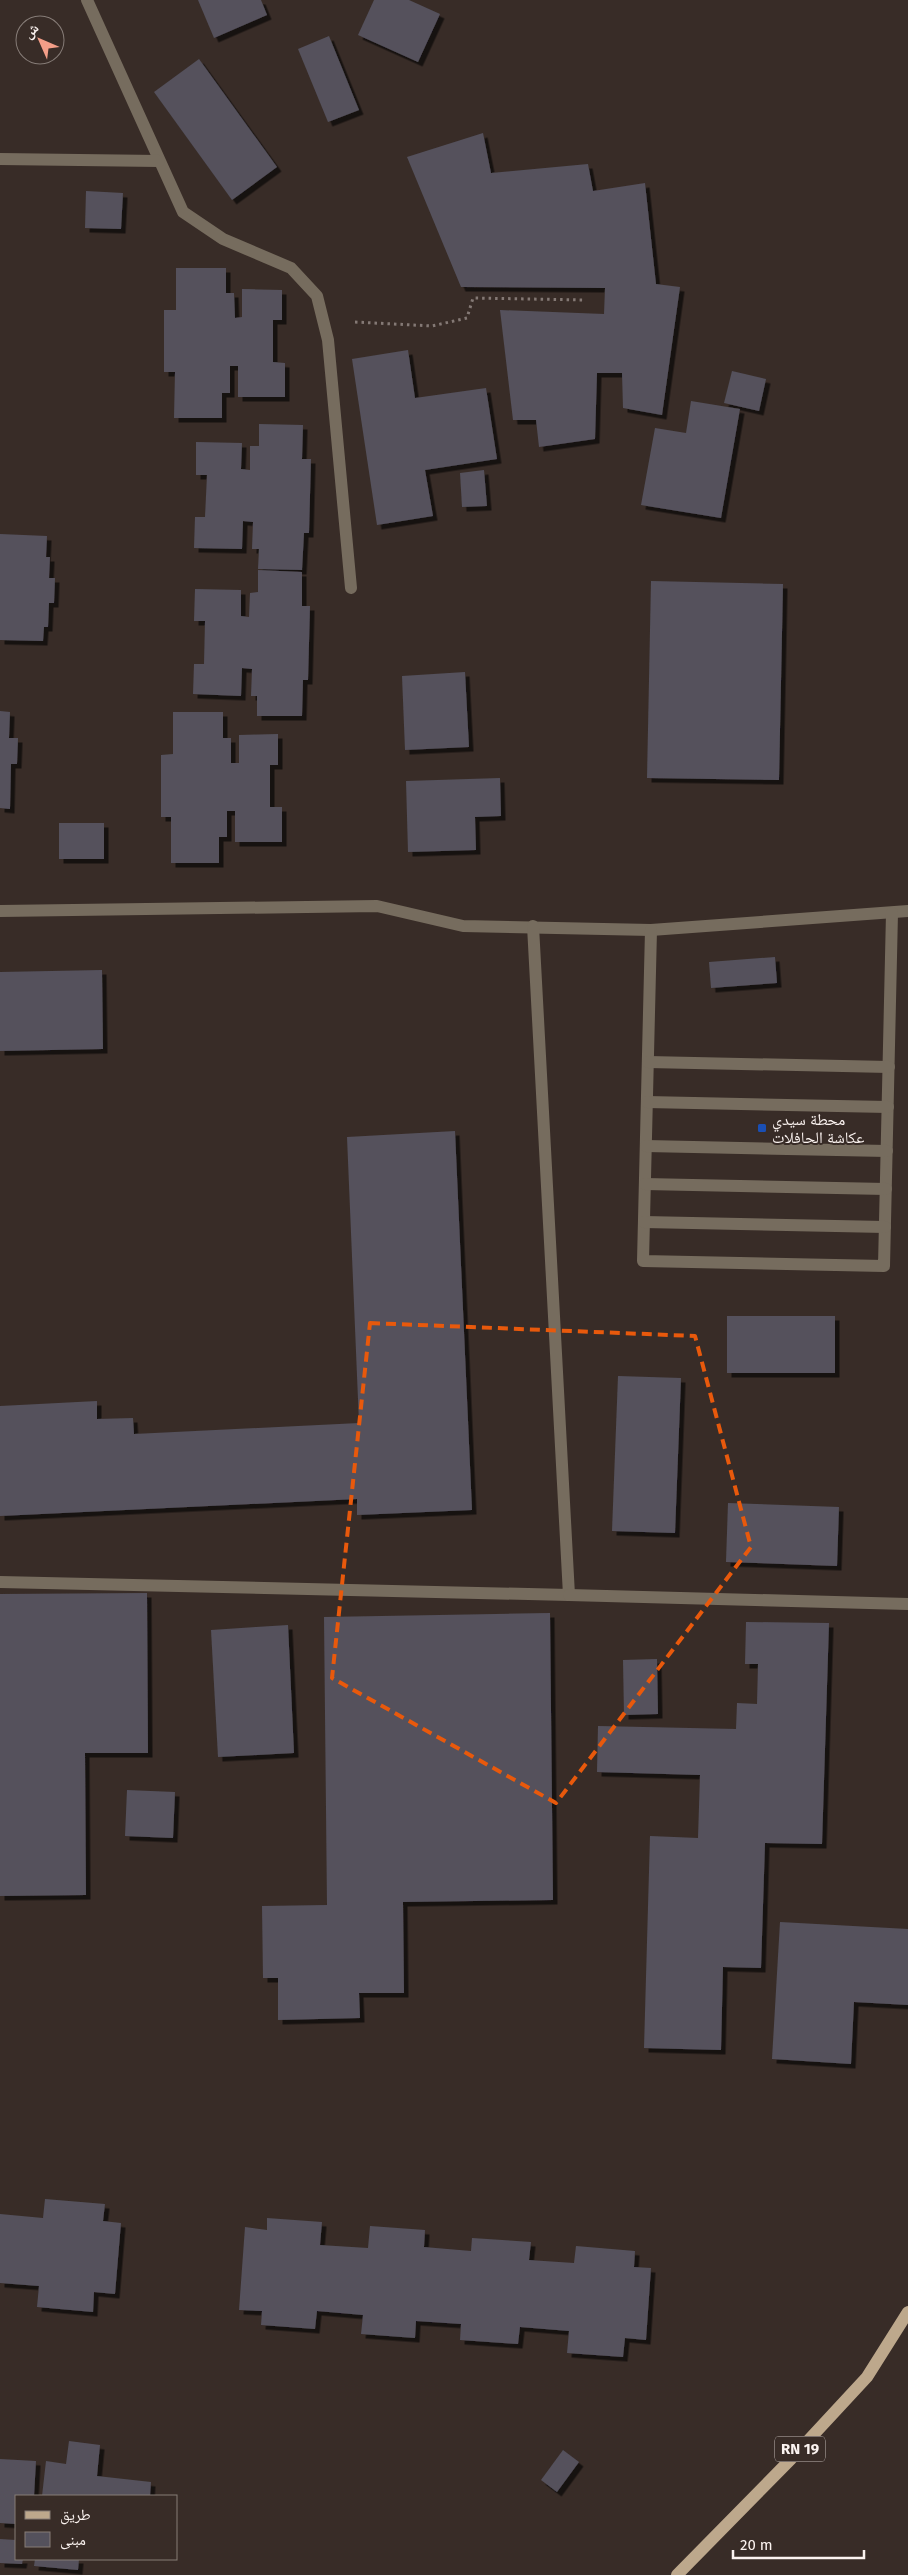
<svg xmlns="http://www.w3.org/2000/svg" width="908" height="2575" viewBox="0 0 908 2575" font-family="'Fira Sans','Noto Naskh Arabic',sans-serif">
	<defs>
		<filter id="shadow"><feDropShadow dx="4.5" dy="4.5" stdDeviation="0" flood-color="#0009"/></filter>
	</defs>
	<rect width="100%" height="100%" fill="#382c27"/>
	<g fill="#54515c" filter="url(#shadow)">
		<path d="M198,0h63l6,15 -53,23z"/>
		<path d="M374,0h35l31,14 -22,48 -60,-27z"/>
		<path d="M329,36l30,74 -31,12 -30,-73z"/>
		<path d="M199,59l78,108 -45,33 -78,-108z"/>
		<path d="M483,133l8,40 97,-9 5,27 52,-8 11,101 24,3 -18,128 -39,-7 -1,-35h-25l-2,66 -56,8 -3,-27h-23l-13,-110 104,4 1,-26 -144,-1 -54,-130z"/>
		<path d="M86,191l37,2 -2,36 -36,-1z"/>
		<path d="M176,268h50v25h8l1,25 7,-1v-28l40,1v30h-9v42l12,1v34h-47v-31h-8v27h-8v25h-48l1,-46h-11v-62h12z"/>
		<path d="M408,350l7,48 71,-10 11,71 -72,11 8,46 -56,9 -25,-166z"/>
		<path d="M732,371l34,8 -7,32 -35,-8z"/>
		<path d="M691,401l49,8 -19,109 -80,-13 14,-77 31,5z"/>
		<path d="M259,424l44,1 -1,34h9l-2,74h-5l-2,37 -44,-1 1,-20h-7l1,-27 -10,-1 -1,28 -48,-1 1,-31h10l2,-42h-11v-33l46,1 -1,26 9,1v-24h9z"/>
		<path d="M484,470l3,36 -25,1 -2,-34z"/>
		<path d="M0,534l47,2 -1,21h4l-1,21h6l-1,25h-5l-1,24h-4l-1,14 -43,-1z"/>
		<path d="M258,570l44,2v34h8l-2,74h-5l-1,36h-45v-20h-6l1,-27 -10,-1 -1,28 -48,-2 1,-30h10l1,-43h-11l1,-32 46,1v26l8,1 1,-24 8,-1z"/>
		<path d="M651,581l132,3 -4,196 -132,-2z"/>
		<path d="M465,672l4,75 -64,3 -3,-74z"/>
		<path d="M0,711l10,1 -1,26h9l-1,26h-6l-1,45 -10,-1z"/>
		<path d="M173,712h50v26h8v25h8v-28l39,-1v31h-8v42h12v35h-47v-31h-8v26h-8v26h-48v-46h-10v-62l12,-1z"/>
		<path d="M500,778l1,38 -26,1 1,33 -68,2 -2,-71z"/>
		<rect x="59" y="823" width="45" height="36"/>
		<path d="M775,957l2,26 -66,5 -2,-26z"/>
		<path d="M102,970l1,79 -103,2v-79z"/>
		<path d="M455,1131l17,379 -115,5v-16l-357,17v-110l97,-5v18l36,-1 1,16 225,-11 -12,-286z"/>
		<rect x="727" y="1316" width="108" height="57"/>
		<path d="M618,1376l63,2 -6,155 -63,-2z"/>
		<path d="M728,1503l111,4 -2,59 -111,-4z"/>
		<path d="M147,1593l1,160h-63l1,142 -86,1v-302z"/>
		<path d="M550,1613l3,287 -150,2 1,91h-45l1,25 -82,2v-42h-15l-1,-72 65,-1 -3,-288z"/>
		<path d="M746,1622l83,1 -7,221 -57,-1 -4,125 -38,-1 -2,83 -77,-2 6,-212 48,2 2,-63 -103,-3 1,-46 138,3 1,-26 20,1 1,-40h-13z"/>
		<path d="M288,1625l6,128 -76,4 -7,-127z"/>
		<path d="M657,1659l1,55 -34,1 -1,-55z"/>
		<path d="M127,1790l48,2 -2,46 -48,-2z"/>
		<path d="M780,1922l128,7v76l-54,-3 -3,62 -79,-5z"/>
		<path d="M45,2199l60,5 -2,17 18,2 -6,71 -21,-2 -1,20 -56,-5 2,-21 -39,-3v-69l43,4z"/>
		<path d="M267,2218l55,4 -2,23 48,3 2,-22 55,4 -1,17 47,4 1,-13 59,4 -2,18 45,3 2,-17 59,5 -1,16 17,1 -5,72 -21,-2 -2,19 -56,-4 2,-22 -49,-4 -2,17 -58,-4 1,-16 -45,-3 -1,17 -54,-4 2,-19 -46,-4 -2,18 -54,-4 1,-14 -23,-1 6,-83 22,3z"/>
		<path d="M69,2441l31,4 -3,31 54,6 -1,14h-108l4,-35 20,3z"/>
		<path d="M563,2450l16,12 -22,30 -16,-12z"/>
		<path d="M0,2459l36,2 -2,35h-18v28l-16,-1z"/>
		<path d="M0,2539l16,1v19h7l-1,5 -22,-1z"/>
		<path d="M35,2559h44l-1,11 -44,-4z"/>
	</g>
	<g fill="none" stroke-linecap="round" stroke-linejoin="round">
		<path stroke="#847975" stroke-width="3" stroke-dasharray="2.5 4" stroke-linecap="butt" d="M355,322l77,4 35,-8 6,-20 113,2"/>
		<g stroke="#766c5e" stroke-width="12">
			<path d="M87,0l96,212 40,27 68,29 26,28 11,44 23,248"/>
			<path d="M0,159l159,2"/>
			<path d="M0,911l377,-5 86,20 188,4 257,-19"/>
			<path d="M651,930l-8,331 241,5 8,-353"/>
			<path d="M648,1062l241,5"/>
			<path d="M647,1102l241,5"/>
			<path d="M646,1146l241,5"/>
			<path d="M645,1184l241,5"/>
			<path d="M644,1222l241,5"/>
			<path d="M0,1582l569,13 -36,-669"/>
			<path d="M569,1595l339,9"/>
		</g>
		<path stroke="#bda88c" stroke-width="12" d="M677,2575l114,-116 76,-82 41,-65"/>
	</g>
	<path fill="none" stroke="#e8590c" stroke-width="4" stroke-dasharray="10 6" stroke-linejoin="round" d="M370,1323l325,13 56,211 -195,256 -224,-125z"/>
	<rect fill="#1a4fb4" stroke="#382c27" stroke-width="2" x="757" y="1123" width="10" height="10" rx="2.5"/>
	<g text-anchor="middle" stroke-width="4" stroke-linejoin="round" paint-order="stroke">
		<rect fill="#382c27" stroke="#c0b7b4" stroke-width="1" x="775" y="2436.5" width="50" height="25" rx="4"/>
		<g font-size="15" font-weight="bold" fill="#fbf3f0">
			<text x="800" y="2454">RN 19</text>
		</g>
		<g font-size="16" fill="#fbf3f0" stroke="#382c27" text-anchor="start">
			<text x="772" y="1125">محطة سيدي<tspan x="772" dy="18">عكاشة الحافلات</tspan></text>
		</g>
	</g>
	<rect x="15" y="2495" width="162" height="65" fill="#382c27" stroke="#867c77"/>
	<rect x="25" y="2511" width="25" height="8" fill="#bda88c" stroke="#867c77"/>
	<text x="60" y="2520" font-size="15" fill="#fbf3f0">طريق</text>
	<rect x="25" y="2532" width="25" height="15" fill="#54515c" stroke="#867c77"/>
	<text x="60" y="2545" font-size="15" fill="#fbf3f0">مبنى</text>
	<g transform="translate(40 40) rotate(315)"><circle r="24" fill="#382c27" stroke="#867c77"/>
	<path d="M0-4L9 19L0 12L-9 19Z" fill="#f49e88"/>
	<text y="-8" font-size="14" font-weight="bold" text-anchor="middle" fill="#fbf3f0">ش</text>
	</g>
	<path d="M733 2550v8h131v-8" fill="none" stroke="#fbf3f0" stroke-width="2.5"/>
	<text x="740" y="2550" font-size="15" fill="#fbf3f0" stroke="#382c27" stroke-width="4" paint-order="stroke">20 m</text>
</svg>
